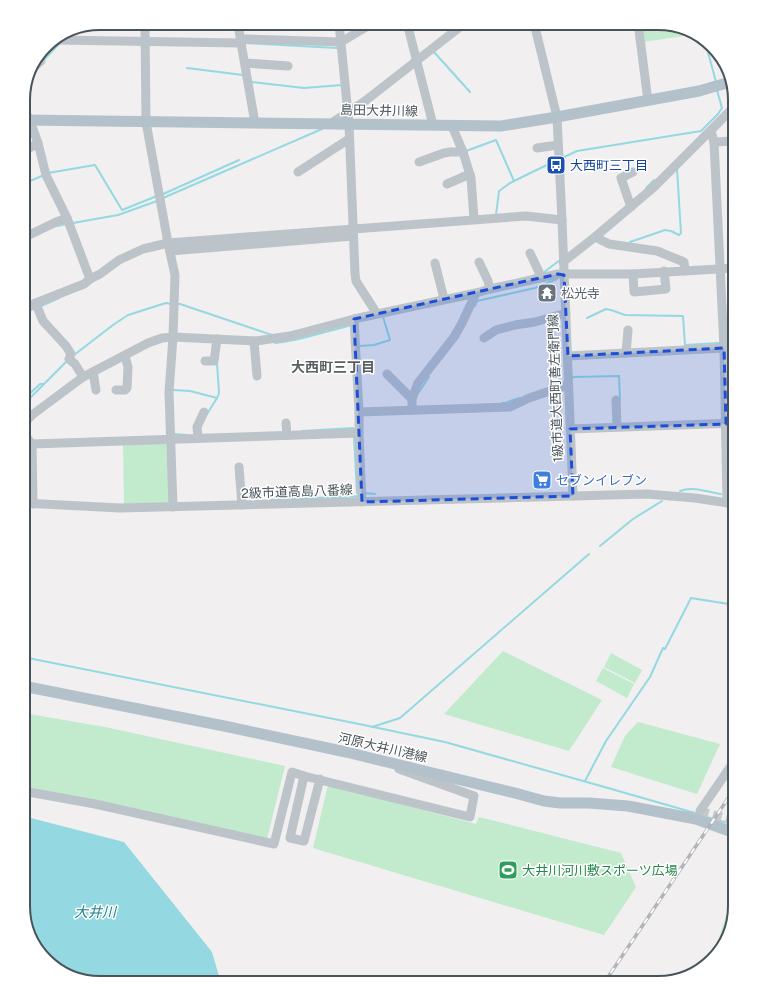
<svg xmlns="http://www.w3.org/2000/svg" width="758" height="1006" viewBox="0 0 758 1006" font-family="'Public Sans','Noto Sans JP',sans-serif">
	<rect width="100%" height="100%" fill="#f1efef"/>
	<g fill="#c2eacd">
		<path d="M640,23h23l34,11 -54,8z"/>
		<path d="M166,442l3,61 -45,1 -1,-59z"/>
		<path d="M503,651l99,49 -33,51 -125,-37z"/>
		<path d="M611,653l31,17 -7,13 -31,-16z"/>
		<path d="M603,668l31,16 -7,14 -31,-17z"/>
		<path d="M23,713l82,14 180,39 -18,73 -244,-51z"/>
		<path d="M638,722l82,22 -23,50 -86,-27 14,-31z"/>
		<path d="M328,785l148,39 3,-7 142,36 15,34 -32,48 -291,-87z"/>
		<path d="M735,888v18l-10,38 -12,13z"/>
	</g>
	<path fill="#94d9e1" d="M23,816l101,26 88,110 9,31h-121l-38,-10 -26,-24 -13,-43z"/>
	<g fill="none" stroke-linecap="round" stroke-linejoin="round">
		<g stroke="#94d9e1" stroke-width="2">
			<path d="M375,27l6,-4"/>
			<path d="M705,41l11,41"/>
			<path d="M245,43l92,5"/>
			<path d="M434,52l36,40"/>
			<path d="M43,61l16,-17"/>
			<path d="M187,68l56,7"/>
			<path d="M252,82l52,6 38,-3"/>
			<path d="M23,101l3,4"/>
			<path d="M466,151l30,-11 18,41"/>
			<path d="M562,158l15,-7 124,-20 17,-17 4,-6 -5,-18"/>
			<path d="M48,173l47,-8 27,45 35,-14"/>
			<path d="M23,184l21,-9"/>
			<path d="M646,188l8,-8"/>
			<path d="M161,195l78,-35"/>
			<path d="M163,198l159,-69"/>
			<path d="M496,215l3,-24 11,-8 47,-23"/>
			<path d="M73,223l45,-8 39,-14"/>
			<path d="M57,226l9,-2"/>
			<path d="M630,242l35,-12 6,1 8,4 2,-2 -4,-64"/>
			<path d="M543,273l17,-13"/>
			<path d="M477,301l58,-13 22,-9"/>
			<path d="M177,304h3l92,31"/>
			<path d="M475,306l2,-5"/>
			<path d="M39,307l20,-9"/>
			<path d="M24,311l3,1 8,-4"/>
			<path d="M587,318l19,-9 5,1 14,5 58,1 2,29 35,-2"/>
			<path d="M275,343l8,-1 16,-3 53,-14"/>
			<path d="M359,346l15,-1 16,-5 -7,-23 2,-1"/>
			<path d="M74,355l39,-30 15,-10 38,-12 5,1"/>
			<path d="M217,363l2,30 -2,5"/>
			<path d="M572,378l2,-1 45,-1 1,24"/>
			<path d="M555,385l11,-4"/>
			<path d="M173,390l17,1 27,7 -10,16"/>
			<path d="M419,392l10,-15"/>
			<path d="M23,400l17,-16h4"/>
			<path d="M502,403h3l14,-5"/>
			<path d="M23,405l45,-45"/>
			<path d="M302,431l51,-3 1,2"/>
			<path d="M174,434l13,1"/>
			<path d="M354,436l3,57h1"/>
			<path d="M680,491c13,-5 28,1 41,3"/>
			<path d="M364,493l11,1"/>
			<path d="M732,496l3,1"/>
			<path d="M270,500l89,-4v-1"/>
			<path d="M600,546l33,-27 29,-18"/>
			<path d="M23,657l336,67 86,18 163,46 87,25"/>
			<path d="M372,727l28,-9 189,-164"/>
			<path d="M585,781l21,-40 44,-64 13,-29 2,1 26,-51 44,7"/>
			<path d="M703,816l32,9"/>
		</g>
		<path stroke="#c7c8ca" stroke-width="9" stroke-dasharray="9 4.5" stroke-linecap="butt" d="M700,811l35,10"/>
		<g stroke="#bcc4ca" stroke-width="9">
			<path d="M145,23l1,99 22,121 7,32 -2,62 -4,55 4,115"/>
			<path d="M238,23l3,20 14,80"/>
			<path d="M339,23l10,101 6,150 1,7 21,33"/>
			<path d="M407,23l26,102"/>
			<path d="M534,23l23,94 5,103 11,276"/>
			<path d="M638,23l10,78"/>
			<path d="M56,40l185,3 4,-4 96,3 32,-19"/>
			<path d="M245,63l43,3"/>
			<path d="M29,72l12,-11"/>
			<path d="M23,107l7,14 8,22 8,32 21,43 23,61"/>
			<path d="M330,124l35,-23 100,-78"/>
			<path d="M452,126l11,26 8,26 3,41"/>
			<path d="M711,131l3,11 10,206 3,155"/>
			<path d="M714,142l21,-1"/>
			<path d="M537,148l21,-3"/>
			<path d="M23,152l15,-9"/>
			<path d="M419,162l25,-9 6,-1h13"/>
			<path d="M298,172l51,-33"/>
			<path d="M447,184l23,-10"/>
			<path d="M631,207l-10,-29 12,-6"/>
			<path d="M595,237l14,7 48,7 27,11 1,9"/>
			<path d="M23,238l33,-16 11,-4"/>
			<path d="M170,251l183,-15"/>
			<path d="M530,253l9,19v6"/>
			<path d="M479,262l9,19 2,8"/>
			<path d="M563,262l32,-25 59,-50 81,-81"/>
			<path d="M435,263l9,36"/>
			<path d="M633,274l1,18 32,-3 -2,-18"/>
			<path d="M36,304l7,17 23,25 5,8 -2,5 6,5 8,13"/>
			<path d="M23,308l61,-24 6,-5 10,-5 19,-14 24,-11 25,-6 358,-27 36,4"/>
			<path d="M354,319l5,93v21l3,69"/>
			<path d="M484,338l12,-8 19,-5 20,-3 31,-9"/>
			<path d="M724,339l11,-1"/>
			<path d="M254,341l3,35"/>
			<path d="M626,353l2,-23"/>
			<path d="M568,356l156,-8"/>
			<path d="M205,361h9l3,-22"/>
			<path d="M93,372l3,18"/>
			<path d="M387,374l25,25"/>
			<path d="M116,390h9l2,-2 1,-21 -3,-11"/>
			<path d="M616,400l1,27"/>
			<path d="M412,410v-11l6,-16 36,-46 8,-14 14,-30"/>
			<path d="M359,412l151,-5 19,-9 39,-13"/>
			<path d="M286,423l1,12"/>
			<path d="M23,424l9,-9 51,-38 65,-34 14,-5 11,-1 83,4 34,-5 64,-17 122,-26 14,-4 68,-15h75l102,-6"/>
			<path d="M570,429l165,-6"/>
			<path d="M23,433l9,11 1,60"/>
			<path d="M198,438l-1,-11 7,-15"/>
			<path d="M32,444c109,-4 218,-7 327,-11"/>
			<path d="M239,467l3,38"/>
			<path d="M23,503l97,5 527,-14 48,4 40,6"/>
			<path d="M320,779l-16,62 -14,-3 14,-62 166,41 4,-21 -75,-27"/>
			<path d="M23,791l72,13 179,40 18,-72 12,4"/>
			<path d="M700,811l35,-51"/>
		</g>
		<g stroke="#b2c1ca" stroke-width="11">
			<path d="M23,120l478,6 56,-9 142,-26 31,-9"/>
			<path d="M23,686l206,41 117,25 169,41 29,8 16,2h29l39,3 68,13 39,14"/>
		</g>
		<defs>
			<path id="rail" d="M604,983l131,-195"/>
		</defs>
		<use href="#rail" stroke="#b2b5b8" stroke-width="3.5"/>
		<use href="#rail" stroke="#fff" stroke-width="2" stroke-dasharray="6" stroke-linecap="butt"/>
	</g>
	<path fill="#1d4ed8" fill-opacity="0.2" stroke="#1d4ed8" stroke-width="3" stroke-dasharray="8 5" stroke-linejoin="round" d="M558,274l6,1 4,81 156,-8 2,76 -156,5 3,67 -211,6 -8,-183z"/>
	<defs>
		<symbol id="bus-square" viewBox="-11 -11 22 22"><rect x="-9" y="-9" width="18" height="18" rx="4" fill="#1a4fb4" stroke="#fff"/><path d="M-5-6H5V4H4V6H2V4H-2V6H-4V4H-5ZM-3.5-4V0h7V-4ZM-3.5 1.2v1.5H-2V1.2ZM2 1.2v1.5H3.5V1.2Z" fill="#fff"/></symbol>
		<symbol id="temple-square" viewBox="-11 -11 22 22"><rect x="-9" y="-9" width="18" height="18" rx="4" fill="#6b7280" stroke="#fff"/><path d="M0-6L5-2H3V0L6.5 2.5H4V6H1.5V3h-3V6H-4V2.5H-6.5L-3 0V-2H-5Z" fill="#fff"/></symbol>
		<symbol id="supermarket-square" viewBox="-11 -11 22 22"><rect x="-9" y="-9" width="18" height="18" rx="4" fill="#3f7fe0" stroke="#fff"/><path d="M-6-5.5h2.5l.6 2H6L4.5 2H-2.5L-4.4-4H-6ZM-1.5 3.2a1.3 1.3 0 1 0 .1 0ZM3 3.2a1.3 1.3 0 1 0 .1 0Z" fill="#fff"/></symbol>
		<symbol id="stadium-square" viewBox="-11 -11 22 22"><rect x="-9" y="-9" width="18" height="18" rx="4" fill="#2e9e5b" stroke="#fff"/><path d="M0-5a6.5 5 0 1 0 0 10a6.5 5 0 1 0 0-10ZM-3.5-1.8h7v3.6h-7Z" fill="#fff"/></symbol>
	</defs>
	<g fill-rule="evenodd">
		<use href="#bus-square" x="545" y="154" width="22" height="22"/>
		<use href="#temple-square" x="536" y="282" width="22" height="22"/>
		<use href="#supermarket-square" x="531" y="469" width="22" height="22"/>
		<use href="#stadium-square" x="497" y="859" width="22" height="22"/>
	</g>
	<g text-anchor="middle" stroke-width="3" stroke-linejoin="round" paint-order="stroke">
		<g font-size="13" fill="#49545a" stroke="#fff">
			<text transform="translate(379 110) rotate(1)" y="5">島田大井川線</text>
			<text transform="translate(555 388) rotate(-92)" y="5">1級市道大西町善左衛門線</text>
			<text transform="translate(297 491) rotate(-2)" y="5">2級市道高島八番線</text>
			<text transform="translate(383 747) rotate(13)" y="5">河原大井川港線</text>
		</g>
		<g font-size="13" fill="#164399" stroke="#fff" text-anchor="start">
			<text x="570" y="170">大西町三丁目</text>
		</g>
		<g font-size="13" fill="#5b616d" stroke="#fff" text-anchor="start">
			<text x="561" y="298">松光寺</text>
		</g>
		<g font-size="13" fill="#366cbe" stroke="#fff" text-anchor="start">
			<text x="556" y="485">セブンイレブン</text>
		</g>
		<g font-size="13" fill="#27864d" stroke="#fff" text-anchor="start">
			<text x="522" y="875">大井川河川敷スポーツ広場</text>
		</g>
		<g font-size="14" font-weight="bold" fill="#5c6063" stroke="#fff">
			<text x="333" y="372">大西町三丁目</text>
		</g>
		<g font-size="14" font-style="italic" fill="#1c808b" stroke="#fff">
			<text x="95" y="917">大井川</text>
		</g>
	</g>
	<path d="M0 0H758V1006H0ZM100 30H658A70 70 0 0 1 728 100V906A70 70 0 0 1 658 976H100A70 70 0 0 1 30 906V100A70 70 0 0 1 100 30Z" fill="#fff" fill-rule="evenodd"/>
	<path fill="none" stroke="#49545a" stroke-width="2" d="M100 30H658A70 70 0 0 1 728 100V906A70 70 0 0 1 658 976H100A70 70 0 0 1 30 906V100A70 70 0 0 1 100 30Z"/>
</svg>
